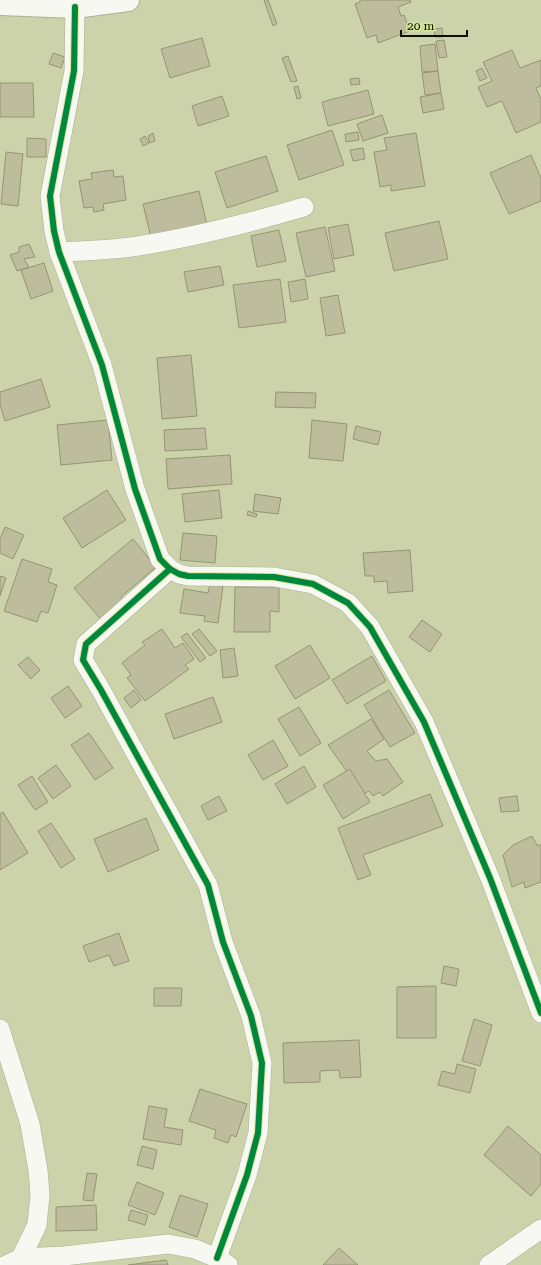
<svg xmlns="http://www.w3.org/2000/svg" width="541" height="1265" viewBox="0 0 541 1265" font-family="'Roboto Serif',serif">
	<rect width="100%" height="100%" fill="#ccd3aa"/>
	<g fill="#bdbc9d" stroke="#959574">
		<path d="M264,0h4l9,24 -4,2z"/>
		<path d="M360,0h50l1,2 -13,5 3,9 3,-1 6,16 -32,12 -2,-8 -9,3 -12,-34 5,-2z"/>
		<path d="M442,28l1,9h-8l-1,-8z"/>
		<path d="M202,38l8,28 -40,12 -9,-29z"/>
		<path d="M444,40l3,17 -8,1 -3,-17z"/>
		<path d="M435,44l3,27 -16,1 -2,-26z"/>
		<path d="M512,50l8,18 21,-8v26l-5,2 5,11v23l-25,11 -14,-32 -15,6 -9,-20 14,-6 -9,-19z"/>
		<path d="M53,53l12,4 -4,11 -12,-4z"/>
		<path d="M288,56l9,25 -6,1 -9,-24z"/>
		<path d="M482,68l5,10 -7,3 -4,-10z"/>
		<path d="M438,71l3,22 -16,2 -3,-22z"/>
		<path d="M359,78l1,6 -9,1 -1,-6z"/>
		<path d="M0,83h33l1,34h-34z"/>
		<path d="M298,86l3,12 -4,1 -3,-12z"/>
		<path d="M368,90l6,24 -46,12 -6,-24z"/>
		<path d="M441,93l3,16 -21,4 -3,-16z"/>
		<path d="M222,96l7,20 -31,10 -6,-20z"/>
		<path d="M382,115l6,18 -25,8 -6,-17z"/>
		<path d="M332,130l12,35 -45,15 -12,-35z"/>
		<path d="M358,132l1,8 -13,2 -1,-8z"/>
		<path d="M153,133l2,8 -5,2 -2,-7z"/>
		<path d="M416,133l9,53 -34,5v-6l-11,2 -6,-35 13,-2 -3,-12z"/>
		<path d="M145,136l4,7 -6,3 -3,-7z"/>
		<path d="M27,138l19,1v18h-19z"/>
		<path d="M363,148l2,11 -12,2 -3,-11z"/>
		<path d="M6,152l17,2 -5,52 -17,-2z"/>
		<path d="M531,155l10,23v23l-32,13 -19,-41z"/>
		<path d="M266,156l12,35 -51,17 -12,-36z"/>
		<path d="M113,170l1,7 9,-1 3,24 -23,4 1,6 -10,2 -1,-5 -9,1 -5,-27 13,-2 -1,-6z"/>
		<path d="M199,191l8,34 -56,13 -8,-34z"/>
		<path d="M439,221l9,38 -54,12 -9,-38z"/>
		<path d="M348,224l6,31 -20,4 -6,-31z"/>
		<path d="M325,227l10,44 -29,6 -10,-44z"/>
		<path d="M279,230l7,31 -29,6 -6,-31z"/>
		<path d="M29,244l6,13 -11,2 5,8 -12,4 -7,-16 9,-3v-5z"/>
		<path d="M44,263l9,28 -22,8 -10,-29z"/>
		<path d="M220,266l4,19 -36,7 -4,-20z"/>
		<path d="M280,279l6,43 -47,6 -6,-43z"/>
		<path d="M305,279l3,20 -17,3 -3,-20z"/>
		<path d="M338,295l7,38 -19,3 -6,-38z"/>
		<path d="M191,355l6,61 -35,3 -5,-61z"/>
		<path d="M41,379l9,28 -45,14 -5,-16v-13z"/>
		<path d="M276,392l40,1 -1,15 -40,-1z"/>
		<path d="M108,420l4,40 -51,5 -4,-40z"/>
		<path d="M312,420l35,4 -4,37 -34,-3z"/>
		<path d="M356,426l25,6 -3,13 -25,-6z"/>
		<path d="M205,428l2,21 -42,2 -1,-21z"/>
		<path d="M230,455l2,29 -64,5 -2,-30z"/>
		<path d="M107,490l19,30 -44,28 -19,-30z"/>
		<path d="M219,490l3,28 -37,4 -3,-28z"/>
		<path d="M255,494l26,4 -3,16 -25,-3z"/>
		<path d="M248,511l9,3 -1,3 -9,-2z"/>
		<path d="M5,527l19,8 -11,24 -13,-6v-14z"/>
		<path d="M183,533l34,3 -2,27 -35,-3z"/>
		<path d="M133,539l23,28 -35,30 4,5 -22,20 -29,-34z"/>
		<path d="M410,550l3,41 -25,2 -1,-12 -13,1v-6h-9l-2,-23z"/>
		<path d="M22,559l30,10 -4,13 9,3 -9,28 -7,-2 -4,11 -33,-11z"/>
		<path d="M0,576l6,2 -6,18z"/>
		<path d="M210,584l13,2 -5,37 -14,-2 1,-5 -25,-3 4,-24 24,4z"/>
		<path d="M235,587h44v25l-9,-1v21h-36z"/>
		<path d="M422,620l20,14 -12,18 -21,-15z"/>
		<path d="M162,629l13,19 8,-5 11,16 -9,6 4,4 -44,32 -18,-23 4,-3 -9,-12 23,-18 -3,-3z"/>
		<path d="M199,629l18,22 -7,5 -18,-22z"/>
		<path d="M187,633l19,25 -6,4 -19,-25z"/>
		<path d="M310,645l20,33 -35,21 -20,-33z"/>
		<path d="M234,648l4,28 -15,2 -3,-28z"/>
		<path d="M372,656l14,25 -39,23 -15,-24z"/>
		<path d="M28,657l12,13 -9,9 -13,-14z"/>
		<path d="M68,686l14,20 -17,12 -14,-20z"/>
		<path d="M134,690l7,10 -10,8 -7,-10z"/>
		<path d="M389,690l26,43 -25,14 -26,-42z"/>
		<path d="M213,697l9,25 -48,17 -9,-25z"/>
		<path d="M299,707l22,36 -21,13 -22,-37z"/>
		<path d="M371,719l13,20 -17,12 9,10 11,-2 16,23 -20,14 -3,-4 -7,4 -4,-5 -6,3 -35,-49z"/>
		<path d="M89,733l24,35 -18,12 -24,-35z"/>
		<path d="M273,740l15,26 -25,14 -15,-25z"/>
		<path d="M56,765l15,21 -18,13 -15,-21z"/>
		<path d="M304,766l12,21 -29,17 -12,-20z"/>
		<path d="M350,769l20,33 -27,17 -20,-34z"/>
		<path d="M32,776l16,26 -13,8 -17,-25z"/>
		<path d="M430,794l13,32 -80,29 8,20 -13,5 -20,-52z"/>
		<path d="M219,796l8,15 -19,9 -7,-14z"/>
		<path d="M517,796l2,15 -18,1 -2,-14z"/>
		<path d="M3,812l25,41 -28,17v-56z"/>
		<path d="M146,818l13,32 -51,22 -14,-33z"/>
		<path d="M51,823l24,36 -14,9 -23,-37z"/>
		<path d="M532,836l5,9h4v37l-16,6 -1,-6 -12,5 -9,-32 10,-10z"/>
		<path d="M119,933l10,28 -15,5 -5,-11 -20,7 -6,-16z"/>
		<path d="M444,966l15,3 -3,17 -15,-3z"/>
		<path d="M436,986v52h-39v-51z"/>
		<path d="M154,988h28l-1,18h-27z"/>
		<path d="M474,1019l18,6 -12,41 -18,-5z"/>
		<path d="M359,1040l2,37 -21,1 -1,-8 -19,1v11l-36,1 -1,-40z"/>
		<path d="M457,1064l19,5 -6,24 -32,-8 4,-14 13,3z"/>
		<path d="M200,1089l47,15 -11,33 -5,-2 -3,8 -14,-5 2,-8 -27,-9z"/>
		<path d="M149,1106l18,3 -3,18 19,3 -2,15 -38,-6z"/>
		<path d="M508,1126l33,29v29l-10,12 -47,-41z"/>
		<path d="M142,1146l15,4 -4,19 -16,-4z"/>
		<path d="M87,1173l10,1 -4,27 -10,-1z"/>
		<path d="M137,1182l27,11 -9,22 -27,-10z"/>
		<path d="M180,1195l28,9 -11,33 -28,-10z"/>
		<path d="M96,1205l1,25 -41,1v-24z"/>
		<path d="M131,1210l17,5 -3,10 -17,-5z"/>
		<path d="M339,1248l19,17h-35z"/>
		<path d="M166,1260l2,5h-40z"/>
	</g>
	<g fill="none" stroke-linecap="round" stroke-linejoin="round">
		<defs>
			<g id="minor">
				<path d="M75,7l-1,64 -24,125 4,35 5,21 43,113 33,124 25,70 10,10 9,5 9,2 86,1 39,7 35,19 22,24 54,95 66,156 51,135"/>
				<path d="M59,252c26,-1 53,-2 79,-6 56,-9 111,-23 166,-39"/>
				<path d="M170,569l-84,75 -3,16 18,30 107,195 15,57 28,74 11,47 -4,70 -11,42 -30,83"/>
				<path d="M0,1029l30,95 8,46 2,25 -3,30 -16,33 -15,7"/>
				<path d="M21,1258l43,-2 104,-12 27,5 22,9 11,7"/>
				<path d="M489,1265l52,-36"/>
			</g>
			<path id="tertiary" d="M0,4l75,3 53,-7"/>
		</defs>
		<use href="#minor" stroke="#abb190" stroke-width="20"/>
		<use href="#tertiary" stroke="#abb190" stroke-width="24"/>
		<use href="#minor" stroke="#f7f8f2" stroke-width="19"/>
		<use href="#tertiary" stroke="#f7f8f2" stroke-width="22"/>
		<defs>
			<g id="cycleway">
				<path d="M75,7l-1,64 -24,125 4,35 5,21 43,113 33,124 25,70 10,10 9,5 9,2 86,1 39,7 35,19 22,24 54,95 66,156 51,135"/>
				<path d="M170,569l-84,75 -3,16 18,30 107,195 15,57 28,74 11,47 -4,70 -11,42 -30,83"/>
			</g>
		</defs>
		<use href="#cycleway" stroke="#d6e499" stroke-width="8"/>
		<use href="#cycleway" stroke="#00873e" stroke-width="6"/>
	</g>
	<path d="M401 30v6h66v-6" fill="none" stroke="#0c0f00" stroke-width="2"/>
	<text x="407" y="30" font-size="12" fill="#0c0f00" stroke="#d6e499" stroke-width="3" paint-order="stroke">20 m</text>
</svg>
